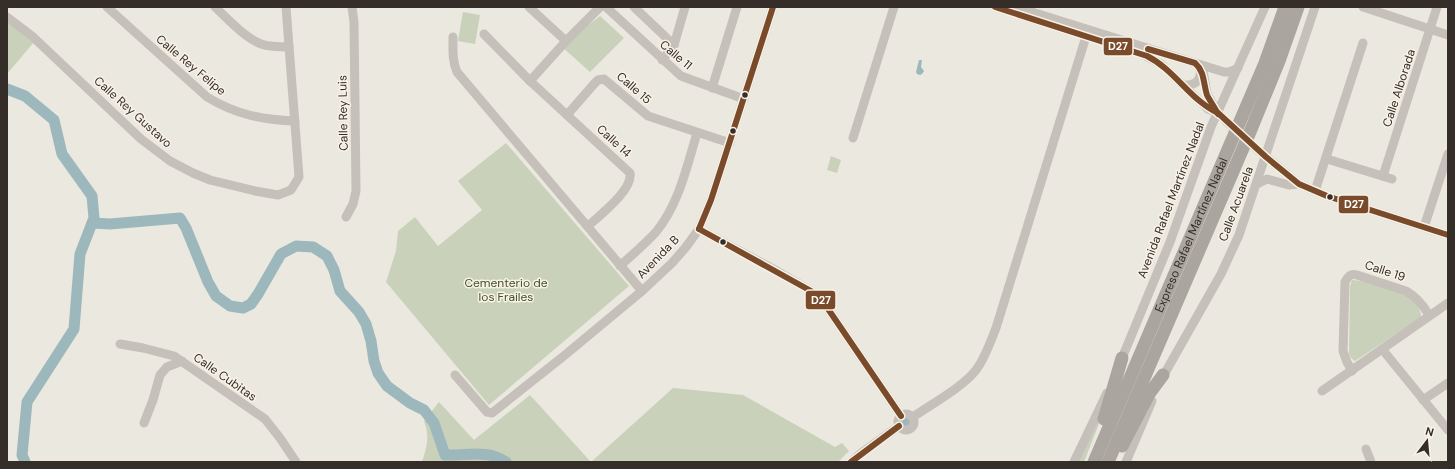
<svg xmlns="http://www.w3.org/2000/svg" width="1455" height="469" viewBox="0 0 1455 469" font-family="'DM Sans',sans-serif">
	<rect width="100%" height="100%" fill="#ebe8e0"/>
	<g fill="#cad1bb">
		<path d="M463,12l17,3 -5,29 -17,-3z"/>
		<path d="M600,16l24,22 -34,34 -29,-26z"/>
		<path d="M7,22l27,20 -27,32z"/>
		<path d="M506,143l123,143 -140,119 -103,-123 10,-31 2,-20 17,-14 23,29 44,-36 -24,-29z"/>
		<path d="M831,156l10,4 -4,13 -10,-3z"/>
		<path d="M1352,280c10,0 47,11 55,16 6,4 15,14 14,21l-66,44 -4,-3 -2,-4 1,-68z"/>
		<path d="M673,388l70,7 92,52 7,-4 7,8 -11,11h-416c5,-16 8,-25 2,-41l15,-19 35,38 56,-45 61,67z"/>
		<path d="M1100,415l2,1 -18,46h-6z"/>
	</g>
	<g fill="#9db8bc">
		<path d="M919,60h3l-1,7 3,4 -2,3 -2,1 -3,-1 -1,-2z"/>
		<circle cx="906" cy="422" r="5.5"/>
	</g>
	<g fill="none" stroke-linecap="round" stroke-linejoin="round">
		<g stroke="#9db8bc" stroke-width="11">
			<path d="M7,89l18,7 29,24 8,34 30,42 2,22 -14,36 -6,75 -47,73 -5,53 3,7"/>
			<path d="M92,223l18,1 70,-6 6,10 22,54 8,14 14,10 13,2 8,-4 7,-10 23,-40 15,-8 17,1 14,9 7,14 6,21 19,21 7,12 5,17 3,20 4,12 9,13 23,17 14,7 10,13 11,32c21,1 43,-6 61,7"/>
		</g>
		<g stroke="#c5c0b9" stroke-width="9">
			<path d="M107,7l100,90c28,17 55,23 88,24"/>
			<path d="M215,7c14,13 29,30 46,37 9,3 19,3 28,3"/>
			<path d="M529,7l37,34"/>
			<path d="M606,7l75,69 63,23"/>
			<path d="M634,7l40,38"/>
			<path d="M995,7l145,46 21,11 47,45 10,4 3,3"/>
			<path d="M1016,7l208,65h5l9,-4"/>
			<path d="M1363,7l85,28"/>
			<path d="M7,17l25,19 109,103 29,22 23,12 17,7 45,11 23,4 13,-5 8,-13 -13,-170"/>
			<path d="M484,34l46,47 100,92c3,17 -30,42 -42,53"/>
			<path d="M453,37c0,12 -1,24 4,35l185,219"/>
			<path d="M662,60l12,-15 11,-38"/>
			<path d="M1195,63l8,8 4,23 11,19"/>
			<path d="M530,81l36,-40 34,-34"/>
			<path d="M1183,85c11,1 19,-4 17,-16"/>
			<path d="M712,88l25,-81"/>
			<path d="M567,115l27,-31 4,-4 6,-1 44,37 82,27"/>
			<path d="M853,138l41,-131"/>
			<path d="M1263,154l36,30 28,12 121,39"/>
			<path d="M1327,159l65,20"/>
			<path d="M1383,176l54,-169"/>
			<path d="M1257,184l10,-5 22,6 10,-1"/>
			<path d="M1315,191l48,-148"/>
			<path d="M346,217l7,-13 3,-13 -2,-169 -2,-15"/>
			<path d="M1424,227l24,-73"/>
			<path d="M699,229l76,41 36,21 13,12 77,113"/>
			<path d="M620,266c12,-11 25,-22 36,-34 23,-28 31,-66 41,-99"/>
			<path d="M120,344l23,4 31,8 91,63 15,19 16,24"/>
			<path d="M1382,349l66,81"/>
			<path d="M1120,363l50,-121 41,-115 54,-120"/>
			<path d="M1352,371l-5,-9 -4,-11 2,-69c3,-5 5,-9 12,-7l49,16c11,6 17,14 23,24"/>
			<path d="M455,375l32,37 5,1 73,-58 77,-64 30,-28 14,-16 13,-18 12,-29 62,-193"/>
			<path d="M1161,380l60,-106 18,-39 76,-228"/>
			<path d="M1322,391l126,-88"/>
			<path d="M1423,400l25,-17"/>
			<circle cx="906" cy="422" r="8"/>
			<path d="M913,417c17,-12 50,-30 63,-47 9,-12 14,-27 20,-42l92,-298"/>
			<path d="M144,423l9,-23 7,-25 7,-8 15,-6"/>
			<path d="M1366,449l5,13"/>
			<path d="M851,462l9,-8 39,-28"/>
			<path d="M1074,462l33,-69"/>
			<path d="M1126,462l26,-61"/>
		</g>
		<g stroke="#aaa69f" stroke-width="13">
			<path d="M1104,419l18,-61"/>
			<path d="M1122,446l27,-52 14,-19"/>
			<path id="s1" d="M1094,462l171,-399 20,-56"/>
			<path d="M1108,462l142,-330 29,-71 19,-54"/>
		</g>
		<path stroke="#c5c0b9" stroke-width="9" d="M1226,121l34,31"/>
		<defs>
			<g id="bus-1">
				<path d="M995,7l152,49c28,14 43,44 71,57l48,44 33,27 28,12 121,39"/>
				<path d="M1148,49l47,14c10,9 8,20 12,32 3,6 8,13 11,19"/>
				<path d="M699,229l112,62 13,12 77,113"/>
				<path d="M699,229l12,-29 62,-193"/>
				<path d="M851,462l48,-36"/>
			</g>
		</defs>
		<use href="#bus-1" stroke="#f8f2e7" stroke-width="9"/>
		<use href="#bus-1" stroke="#7a4b2a" stroke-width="6"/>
	</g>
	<g fill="#352d28" stroke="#f8f2e7" stroke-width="1.5">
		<circle cx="745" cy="95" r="3.5"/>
		<circle cx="733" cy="131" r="3.5"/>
		<circle cx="1330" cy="197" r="3.5"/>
		<circle cx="723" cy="242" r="3.5"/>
	</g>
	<g text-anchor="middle" stroke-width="3" stroke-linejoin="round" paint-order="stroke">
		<g font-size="12" fill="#352d28" stroke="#f8f2e7">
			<text transform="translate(676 55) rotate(40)" y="4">Calle 11</text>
			<text transform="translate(191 65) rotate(40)" y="4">Calle Rey Felipe</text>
			<text transform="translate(634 88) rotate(41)" y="4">Calle 15</text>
			<text transform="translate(1399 88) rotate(-72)" y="4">Calle Alborada</text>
			<text transform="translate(133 112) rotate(42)" y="4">Calle Rey Gustavo</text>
			<text transform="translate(343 113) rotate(-91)" y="4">Calle Rey Luis</text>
			<text transform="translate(614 141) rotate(42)" y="4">Calle 14</text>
			<text transform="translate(1171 200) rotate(-69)" y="4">Avenida Rafael Martínez Nadal</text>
			<text transform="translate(1236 204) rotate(-70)" y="4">Calle Acuarela</text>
			<text dy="4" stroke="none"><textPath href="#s1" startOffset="247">Expreso Rafael Martínez Nadal</textPath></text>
			<text transform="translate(658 257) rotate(-46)" y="4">Avenida B</text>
			<text transform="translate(1385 271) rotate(18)" y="4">Calle 19</text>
			<text transform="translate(225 377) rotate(35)" y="4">Calle Cubitas</text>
		</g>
		<g font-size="12" fill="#40512d" stroke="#f8f2e7">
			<text x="506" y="287">Cementerio de<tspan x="506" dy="14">los Frailes</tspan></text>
		</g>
	</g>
	<g stroke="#f8f2e7" stroke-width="1.5">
		<rect x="1103" y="37" width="30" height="19" rx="4" fill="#7a4b2a"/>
		<rect x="1338" y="195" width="31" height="19" rx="4" fill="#7a4b2a"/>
		<rect x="805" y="290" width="31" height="20" rx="4" fill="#7a4b2a"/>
	</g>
	<g font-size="11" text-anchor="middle" font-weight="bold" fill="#fff">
		<text x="1118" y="50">D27</text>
		<text x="1354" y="208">D27</text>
		<text x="821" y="304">D27</text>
	</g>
	<rect width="1455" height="469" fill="none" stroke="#352d28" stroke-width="16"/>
	<g transform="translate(1427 441) rotate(16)" stroke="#f8f2e7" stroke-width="3" paint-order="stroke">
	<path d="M0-3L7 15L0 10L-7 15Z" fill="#352d28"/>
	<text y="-6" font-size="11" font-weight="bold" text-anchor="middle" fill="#352d28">N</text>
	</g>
</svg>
